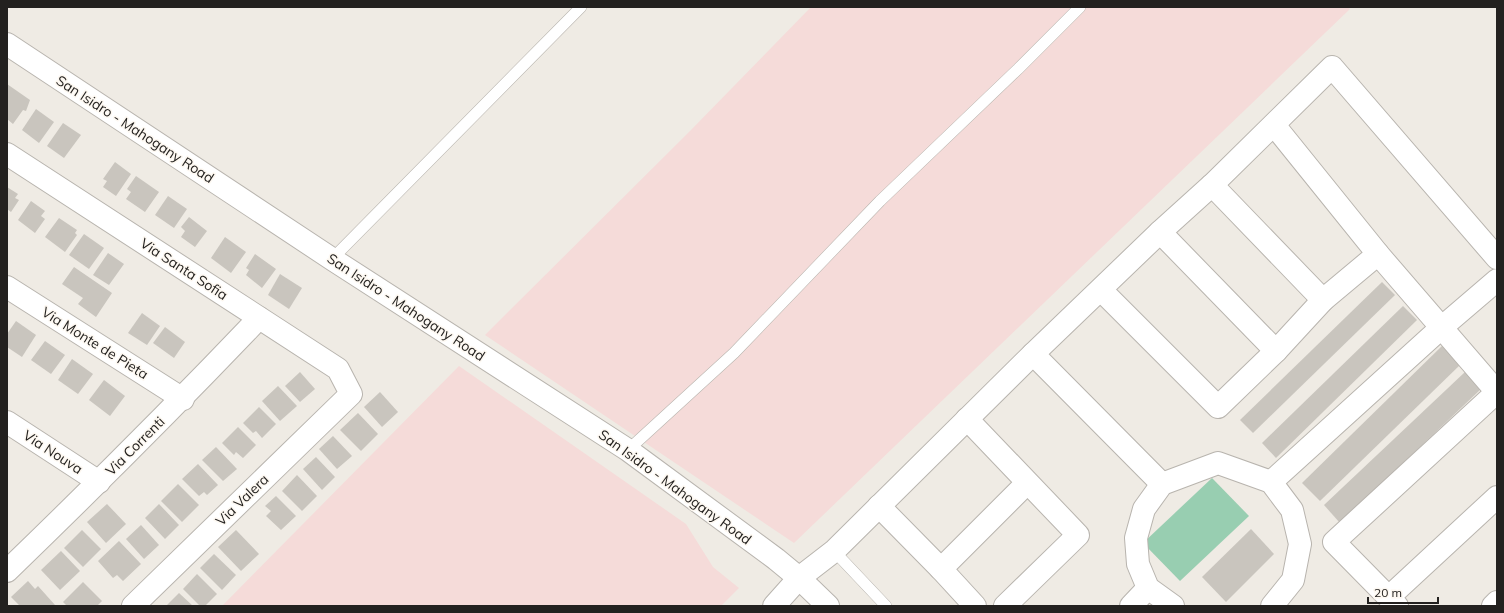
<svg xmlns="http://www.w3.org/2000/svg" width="1504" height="613" viewBox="0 0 1504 613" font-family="Mulish,sans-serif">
	<rect width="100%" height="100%" fill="#efebe4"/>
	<g fill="#f5dbd9">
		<path d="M811,7h537l2,2 -556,534 -309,-208 205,-204z"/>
		<path d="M459,366l227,158 27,43 26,21 -18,18h-499z"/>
	</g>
	<path fill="#98ceb1" d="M1212,478l37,38 -69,65 -37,-38z"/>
	<g fill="#c9c5be">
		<path d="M7,84l23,16 -4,11 -3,-1 -10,14 -6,-5z"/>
		<path d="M36,109l18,13 -15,21 -17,-13z"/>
		<path d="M63,123l18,12 -17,23 -17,-12z"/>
		<path d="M115,162l16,12 -15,22 -13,-9 4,-6 -4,-2z"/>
		<path d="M136,176l23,16 -14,20 -19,-13 5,-7 -4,-3z"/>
		<path d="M7,187l11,7 -3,4 4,2 -8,12 -4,-3z"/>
		<path d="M168,196l19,13 -13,19 -19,-13z"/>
		<path d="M31,201l14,10 -4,5 4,3 -10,14 -17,-13z"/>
		<path d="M189,217l18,14 -12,16 -14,-10 4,-6 -4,-4z"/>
		<path d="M59,218l18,12 -2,3 2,2 -12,17 -20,-15z"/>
		<path d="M84,234l20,14 -15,21 -20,-14z"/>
		<path d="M225,237l21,15 -15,21 -20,-15z"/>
		<path d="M108,253l16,11 -15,21 -16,-10z"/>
		<path d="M255,254l21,15 -14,19 -16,-13 3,-5 -3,-2z"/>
		<path d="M74,267l38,26 -16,24 -18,-13 5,-6 -21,-14z"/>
		<path d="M280,274l22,14 -13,21 -21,-14z"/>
		<path d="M1382,282l13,13 -142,138 -13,-13z"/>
		<path d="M1403,306l14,14 -141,138 -14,-15z"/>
		<path d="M142,313l18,13 -13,19 -19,-12z"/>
		<path d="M16,321l20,14 -14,22 -15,-10v-13z"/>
		<path d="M165,327l20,15 -11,16 -21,-15z"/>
		<path d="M45,341l20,14 -14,19 -20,-14z"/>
		<path d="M1443,345l18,19 -141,137 -18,-18z"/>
		<path d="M72,359l21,15 -15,20 -20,-14z"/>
		<path d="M300,372l15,17 -15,13 -15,-16z"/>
		<path d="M1465,372l16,17 -141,134 -16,-18z"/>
		<path d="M104,380l21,16 -15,20 -21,-16z"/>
		<path d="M278,386l19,20 -17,15 -18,-20z"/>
		<path d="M380,392l18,20 -16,15 -18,-20z"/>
		<path d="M259,407l17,17 -14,14 -6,-7 -3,2 -10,-10z"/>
		<path d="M358,413l20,21 -17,17 -21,-21z"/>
		<path d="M238,427l18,18 -13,13 -7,-6 -2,3 -12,-12z"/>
		<path d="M333,436l19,20 -15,13 -18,-20z"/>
		<path d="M216,447l21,22 -14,12 -21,-21z"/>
		<path d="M316,457l19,20 -13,13 -19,-21z"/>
		<path d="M198,464l20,21 -11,10 -3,-3 -5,4 -17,-17z"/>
		<path d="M297,475l20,21 -15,15 -20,-20z"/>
		<path d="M178,484l21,21 -17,17 -21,-21z"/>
		<path d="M276,496l20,20 -15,14 -15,-14 5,-5 -6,-5z"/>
		<path d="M107,504l19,20 -20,19 -19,-21z"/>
		<path d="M159,504l20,21 -14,14 -20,-21z"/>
		<path d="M141,525l18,20 -15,14 -18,-20z"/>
		<path d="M1251,529l23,25 -48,48 -24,-25z"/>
		<path d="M82,530l19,19 -18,18 -19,-19z"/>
		<path d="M236,530l23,24 -18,17 -23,-24z"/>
		<path d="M119,541l22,23 -18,17 -6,-6 -4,3 -15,-17z"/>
		<path d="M61,551l19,20 -20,19 -19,-20z"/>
		<path d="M214,554l22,21 -14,15 -22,-22z"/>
		<path d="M197,574l20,20 -12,12h-5l-17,-17z"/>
		<path d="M28,581l7,8 3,-3 17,19 -2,1h-33l-9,-9z"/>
		<path d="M83,582l19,19 -5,5h-30l-4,-4z"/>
		<path d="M179,593l14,13h-27z"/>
	</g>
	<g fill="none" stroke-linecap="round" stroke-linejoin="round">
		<defs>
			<g id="lane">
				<path d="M332,259l249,-252"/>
				<path d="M628,450l106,-97 146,-152 138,-132 62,-62"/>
				<path d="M834,551l52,55"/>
			</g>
			<g id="street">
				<path d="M7,44l325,215 296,191 148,109 23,19 29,28"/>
				<path d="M1274,125l104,129 119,138"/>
				<path d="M7,154l331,215 13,25 -218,212"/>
				<path d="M1212,185l111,115"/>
				<path d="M1160,232l116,119"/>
				<path d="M7,287l176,112"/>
				<path d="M1101,290l117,117 58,-56 47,-51 55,-46"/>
				<path d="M1033,354l129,130"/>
				<path d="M967,419l111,116 -73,71"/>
				<path d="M7,422l92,60"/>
				<path d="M1271,482l170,-154 56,-48"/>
				<path d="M879,506l62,63 34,37"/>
				<path d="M941,569l86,-86"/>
				<path d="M7,571c86,-83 170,-167 252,-253"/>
				<path d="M1389,597l108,-100"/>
				<path d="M774,606l25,-28 35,-27 199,-197 127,-122 52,-47 120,-118 165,191"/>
				<path d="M1131,606l17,-18"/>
				<path d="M1173,606l-25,-18 -10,-24 -2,-26 8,-29 18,-25 56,-21 53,19 21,28 8,34 -7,36 -21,26"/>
				<path d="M1397,606l-63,-64 163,-150"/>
				<path d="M1493,606l4,-4"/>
			</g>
		</defs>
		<use href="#lane" stroke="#b8b4ae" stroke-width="12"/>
		<use href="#street" stroke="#b8b4ae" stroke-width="24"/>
		<use href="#lane" stroke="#fff" stroke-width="11"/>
		<use href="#street" stroke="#fff" stroke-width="22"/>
	</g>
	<g text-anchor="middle" stroke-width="3" stroke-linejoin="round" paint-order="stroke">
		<g font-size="14" fill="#23211f" stroke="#fdf8f1">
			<text transform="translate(135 129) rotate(33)" y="5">San Isidro - Mahogany Road</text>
			<text transform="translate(184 269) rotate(33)" y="5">Via Santa Sofia</text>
			<text transform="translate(406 307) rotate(33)" y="5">San Isidro - Mahogany Road</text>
			<text transform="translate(95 343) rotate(32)" y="5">Via Monte de Pieta</text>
			<text transform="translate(135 446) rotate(-45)" y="5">Via Correnti</text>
			<text transform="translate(53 452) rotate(33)" y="5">Via Nouva</text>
			<text transform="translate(675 487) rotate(36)" y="5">San Isidro - Mahogany Road</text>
			<text transform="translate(242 500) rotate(-44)" y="5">Via Valera</text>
		</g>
	</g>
	<rect width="1504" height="613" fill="none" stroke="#23211f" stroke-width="16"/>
	<path d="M1368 597v6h70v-6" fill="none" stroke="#23211f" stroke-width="2"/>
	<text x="1374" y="597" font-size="12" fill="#23211f" stroke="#fdf8f1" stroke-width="3" paint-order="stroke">20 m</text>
</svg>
